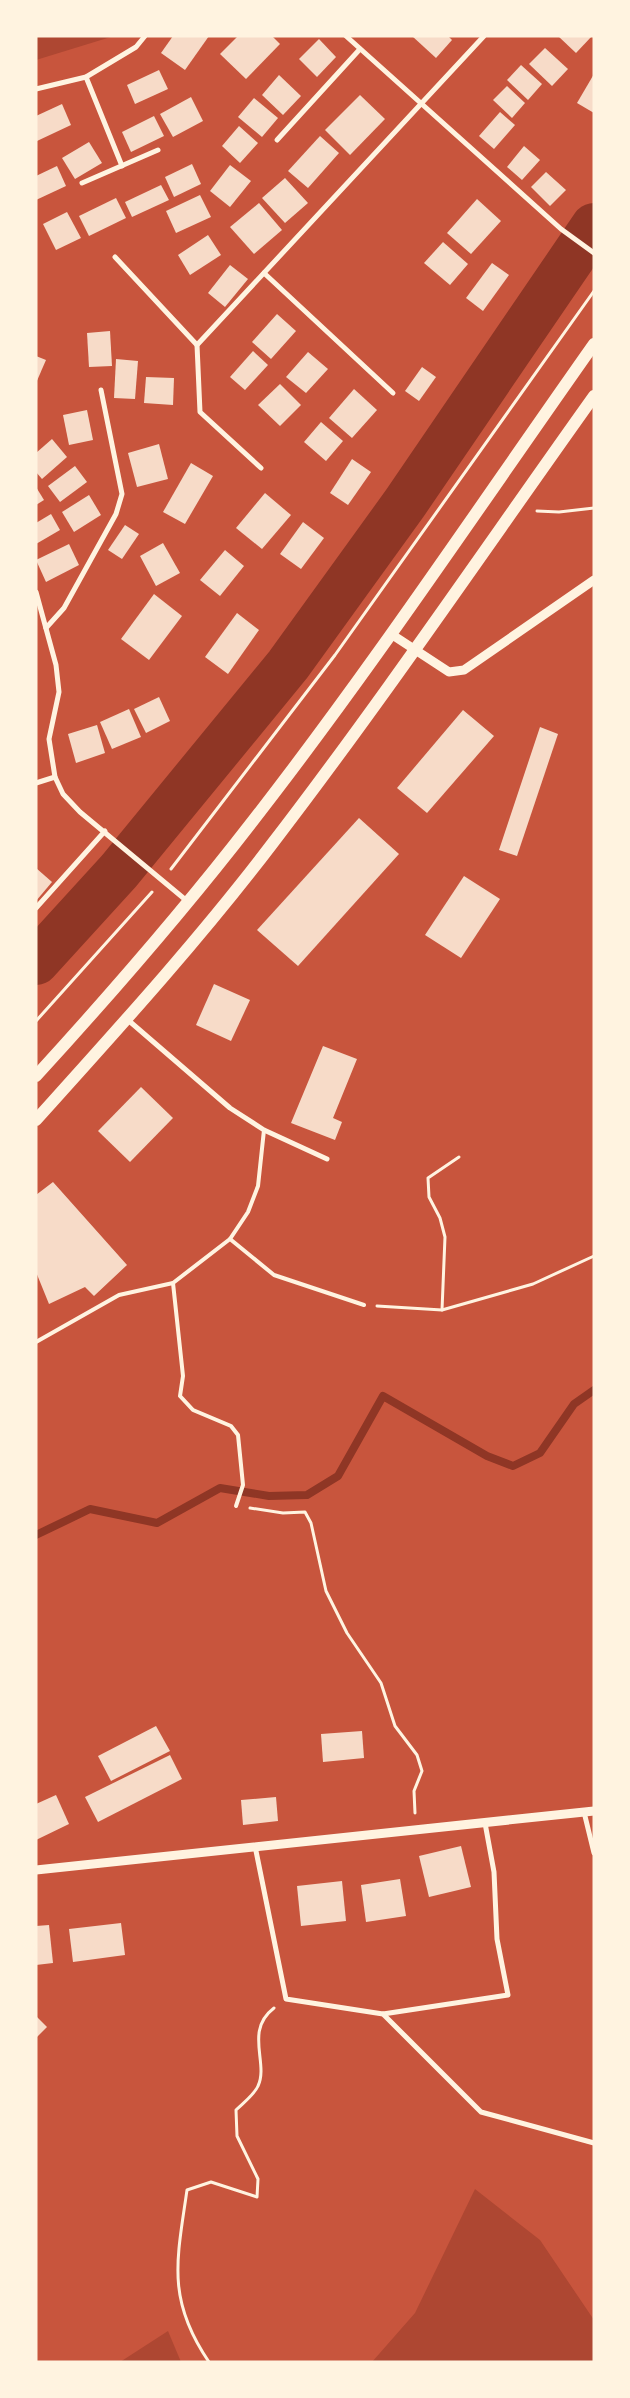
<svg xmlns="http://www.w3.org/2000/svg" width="630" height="2398" viewBox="0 0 630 2398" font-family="'Archivo Narrow',sans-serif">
	<rect width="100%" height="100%" fill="#c8553d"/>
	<g fill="#ae4732">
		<path d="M36,36h78l-78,24z"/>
		<path d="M475,2189l65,51 54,80v42h-222l43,-49z"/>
		<path d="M168,2331l13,31h-61z"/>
	</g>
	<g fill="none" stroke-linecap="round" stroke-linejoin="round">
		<path stroke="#8f3625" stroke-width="8" d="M36,1535l54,-26 67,14 63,-35 49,8 38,-1 31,-19 45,-80 104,60 26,10 27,-13 34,-49 20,-14"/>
		<path stroke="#8f3625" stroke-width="46" d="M36,962l83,-91 169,-206 117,-162 189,-277"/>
	</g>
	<g fill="#f7dbc8">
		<path d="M173,36h36l-24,34 -24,-17z"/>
		<path d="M238,36h34l8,8 -34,35 -26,-25z"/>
		<path d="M412,36h36l4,4 -16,18z"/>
		<path d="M558,36h34l-16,17z"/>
		<path d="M319,39l17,18 -19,20 -18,-18z"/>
		<path d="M545,48l23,21 -16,17 -23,-22z"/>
		<path d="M521,65l21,19 -14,16 -21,-20z"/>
		<path d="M159,70l9,19 -33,15 -8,-19z"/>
		<path d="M594,74v39l-17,-10z"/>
		<path d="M279,75l22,21 -18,19 -21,-20z"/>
		<path d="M507,86l18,17 -13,15 -19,-18z"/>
		<path d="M360,95l25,24 -35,36 -25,-25z"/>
		<path d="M191,97l12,24 -30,16 -13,-23z"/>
		<path d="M254,98l24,20 -16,19 -24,-20z"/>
		<path d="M62,104l9,21 -34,16 -1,-25z"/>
		<path d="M500,112l15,13 -21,24 -15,-13z"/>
		<path d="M154,116l10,20 -33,16 -9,-20z"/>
		<path d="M239,126l19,17 -18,20 -18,-17z"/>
		<path d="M320,136l19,17 -31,35 -20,-17z"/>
		<path d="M89,142l13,21 -27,16 -13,-21z"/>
		<path d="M524,146l16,14 -18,20 -15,-13z"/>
		<path d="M192,164l9,20 -27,13 -9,-20z"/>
		<path d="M230,165l21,16 -21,26 -20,-16z"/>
		<path d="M57,166l9,20 -30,14v-24z"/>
		<path d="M546,172l20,18 -16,16 -19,-19z"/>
		<path d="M285,178l23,25 -23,20 -23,-25z"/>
		<path d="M161,185l8,15 -37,17 -7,-15z"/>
		<path d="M200,195l11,22 -35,16 -10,-22z"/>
		<path d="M116,198l10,20 -37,18 -10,-20z"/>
		<path d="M477,199l24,22 -30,33 -24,-21z"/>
		<path d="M259,203l23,27 -28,24 -24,-27z"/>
		<path d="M67,212l14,26 -25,12 -13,-26z"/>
		<path d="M208,235l13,20 -31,20 -12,-20z"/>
		<path d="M443,242l25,22 -18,21 -26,-22z"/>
		<path d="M492,263l17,12 -26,36 -17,-13z"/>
		<path d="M230,265l18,14 -23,28 -17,-14z"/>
		<path d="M277,314l19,17 -25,28 -19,-17z"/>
		<path d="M110,331l2,35 -23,1 -2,-34z"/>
		<path d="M253,351l15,14 -23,25 -15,-13z"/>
		<path d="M308,352l20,17 -22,24 -20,-16z"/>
		<path d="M36,356l10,4 -10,23z"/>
		<path d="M116,359l22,2 -3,38 -21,-1z"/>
		<path d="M422,367l14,10 -17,24 -14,-10z"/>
		<path d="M146,377l28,1 -1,27 -29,-2z"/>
		<path d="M280,384l21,21 -21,21 -22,-21z"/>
		<path d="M354,389l23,21 -25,28 -23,-20z"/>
		<path d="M87,410l6,30 -24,5 -6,-30z"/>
		<path d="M321,422l22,19 -17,20 -22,-19z"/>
		<path d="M52,439l15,18 -25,22 -6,-7v-19z"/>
		<path d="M159,444l9,35 -31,8 -9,-34z"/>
		<path d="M352,459l19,13 -23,33 -18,-12z"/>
		<path d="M191,463l22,13 -28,48 -22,-12z"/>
		<path d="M75,466l12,16 -27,20 -12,-16z"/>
		<path d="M36,487l8,13 -8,5z"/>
		<path d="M265,493l26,22 -29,34 -26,-21z"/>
		<path d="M89,495l12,20 -27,17 -12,-20z"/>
		<path d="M51,514l9,16 -24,14v-21z"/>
		<path d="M303,522l21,16 -23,31 -21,-15z"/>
		<path d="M125,525l14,9 -17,25 -14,-9z"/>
		<path d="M163,543l17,30 -24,13 -16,-30z"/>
		<path d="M69,544l10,21 -33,17 -10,-22z"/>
		<path d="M225,550l19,16 -24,30 -20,-16z"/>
		<path d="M154,594l28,22 -33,44 -28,-21z"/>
		<path d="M237,613l22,17 -31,44 -23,-17z"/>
		<path d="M159,697l11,24 -24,12 -12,-24z"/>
		<path d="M129,709l12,28 -29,12 -12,-27z"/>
		<path d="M463,710l31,26 -67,77 -30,-25z"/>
		<path d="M97,725l8,28 -29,10 -8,-29z"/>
		<path d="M540,727l18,7 -41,122 -18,-6z"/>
		<path d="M359,818l40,36 -101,112 -41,-36z"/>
		<path d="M36,868l16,14 -16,19z"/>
		<path d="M464,876l36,23 -39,59 -36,-23z"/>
		<path d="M214,984l36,16 -19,41 -35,-16z"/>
		<path d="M323,1046l34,13 -24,59 9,4 -7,18 -44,-17z"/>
		<path d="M141,1087l32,31 -43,44 -32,-31z"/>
		<path d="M53,1182l74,83 -33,31 -9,-9 -36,17 -13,-32v-77z"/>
		<path d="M156,1726l14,25 -59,30 -13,-25z"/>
		<path d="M362,1731l2,27 -41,4 -2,-28z"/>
		<path d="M170,1755l12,24 -84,43 -13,-25z"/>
		<path d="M56,1795l13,29 -33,16v-36z"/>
		<path d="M276,1797l2,24 -35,4 -2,-25z"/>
		<path d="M461,1846l10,41 -42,10 -10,-41z"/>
		<path d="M400,1879l6,37 -40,6 -5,-37z"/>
		<path d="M342,1881l4,40 -45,5 -4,-40z"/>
		<path d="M121,1923l4,32 -52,7 -4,-33z"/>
		<path d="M49,1925l4,38 -17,2v-39z"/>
		<path d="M36,2016l11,11 -11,11z"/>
	</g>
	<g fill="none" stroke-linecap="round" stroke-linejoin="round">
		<g stroke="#fff3e0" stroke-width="3">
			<path d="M537,511l22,1 35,-4"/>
			<path d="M171,869l164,-214 259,-364"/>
			<path d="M36,1021l116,-129"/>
			<path d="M377,1306l65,4 91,-26 61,-28"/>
			<path d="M442,1310l3,-73 -5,-19 -11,-21 -1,-19 31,-21"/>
			<path d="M250,1508l33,5 22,-1 6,11 15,68 21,42 34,50 14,43 22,29 5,16 -8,20 1,22"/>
			<path d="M209,2362c-43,-63 -32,-102 -22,-172l24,-8 46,15 1,-18 -21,-43 -1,-26c7,-7 18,-15 22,-24 11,-23 -14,-55 16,-78"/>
		</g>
		<g stroke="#fff3e0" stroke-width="4">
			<path d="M230,1239l44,36 90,30"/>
			<path d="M173,1283l10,93 -3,20 13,14 38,16 7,9 5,50 -7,21"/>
			<path d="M36,1342l83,-47 54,-12 57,-44 18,-27 10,-26 6,-56"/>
		</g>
		<g stroke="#fff3e0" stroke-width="5">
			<path d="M346,36l215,193 33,24"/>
			<path d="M86,77l36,89"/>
			<path d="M36,89l50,-12 50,-30 9,-11"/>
			<path d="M277,140l83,-91"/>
			<path d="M82,183l76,-33"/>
			<path d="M115,257l82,88"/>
			<path d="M264,273l129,120"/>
			<path d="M261,468l-61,-56 -3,-67 287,-309"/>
			<path d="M36,592l20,73 3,27 -10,47 6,38 8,17 17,18 107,89"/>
			<path d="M46,628l18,-20 52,-94 6,-20 -21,-104"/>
			<path d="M36,783l19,-6"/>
			<path d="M36,908l69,-77"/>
			<path d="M128,1020l102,88 34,22 63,29"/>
			<path d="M584,1812l10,41"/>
			<path d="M255,1846l31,153 97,15 98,98 113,31"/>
			<path d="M383,2014l125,-19 -11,-56 -3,-67 -9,-49"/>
		</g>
		<g stroke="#fff3e0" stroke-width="9">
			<path d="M391,634l58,38 15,-2 130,-90"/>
			<path d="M36,1870l558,-59"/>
		</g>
		<g stroke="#fff3e0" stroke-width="12">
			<path d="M36,1076c75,-82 148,-166 216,-254 120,-154 229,-318 342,-478"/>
			<path d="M36,1120c81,-90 163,-180 236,-276 112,-146 215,-298 322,-448"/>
		</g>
	</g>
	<rect width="630" height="2398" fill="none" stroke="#fff3e0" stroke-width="75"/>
</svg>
